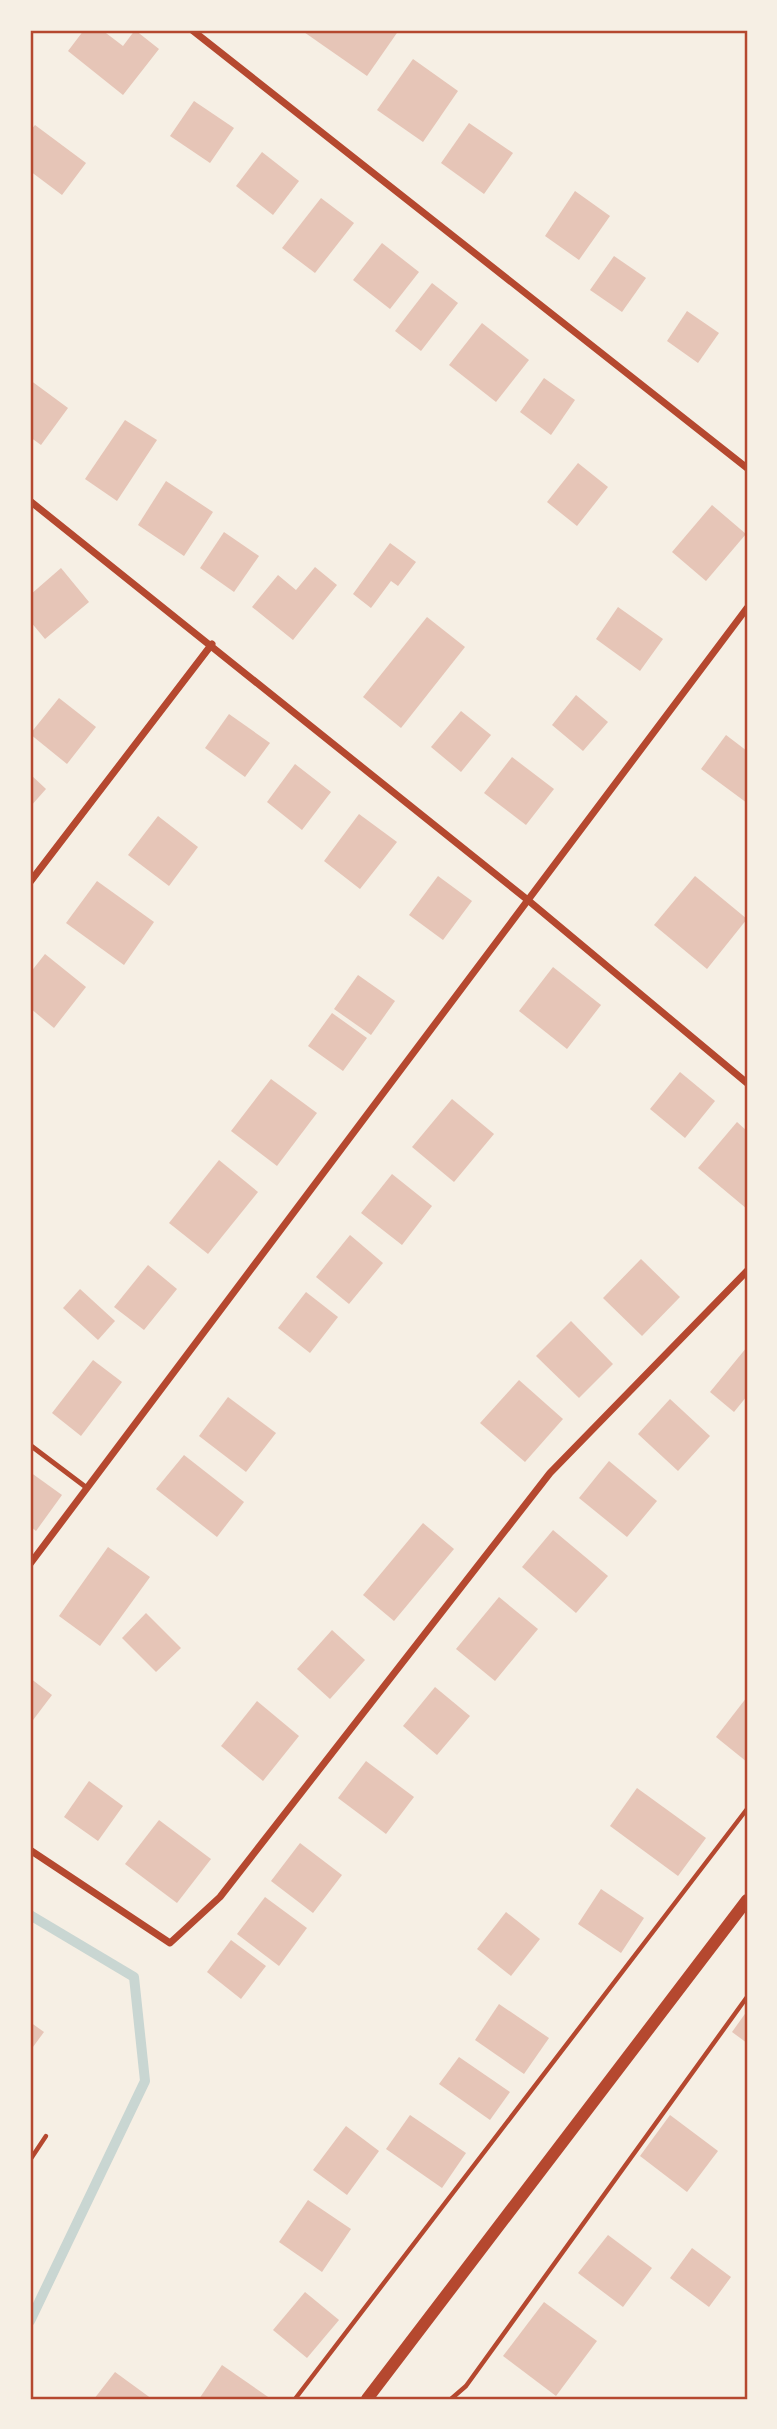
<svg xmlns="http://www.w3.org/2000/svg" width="777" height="2429" viewBox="0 0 777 2429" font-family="Mulish,sans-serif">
	<rect width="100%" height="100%" fill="#f6efe4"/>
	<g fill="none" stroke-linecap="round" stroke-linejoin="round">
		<path stroke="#c9d6d2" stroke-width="10" d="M30,1915l104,62 11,104 -115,240"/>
	</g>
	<g fill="#e6c5b7">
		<path d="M84,30h18l21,16 12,-16 24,19 -36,46 -55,-44z"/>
		<path d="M301,30h98l-32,46z"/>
		<path d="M413,59l45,32 -35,51 -46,-32z"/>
		<path d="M194,101l40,27 -24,35 -40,-27z"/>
		<path d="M469,123l44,30 -29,41 -43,-31z"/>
		<path d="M35,125l51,38 -24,32 -32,-24v-40z"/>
		<path d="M262,152l37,29 -26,34 -37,-29z"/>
		<path d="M575,191l35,25 -31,44 -34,-24z"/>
		<path d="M321,198l33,25 -39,50 -33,-25z"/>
		<path d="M382,243l37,29 -29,37 -37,-29z"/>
		<path d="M614,256l32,22 -24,34 -32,-22z"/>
		<path d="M432,283l26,20 -37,48 -26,-20z"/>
		<path d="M687,311l32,22 -21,30 -31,-22z"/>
		<path d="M482,323l47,37 -33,42 -47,-37z"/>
		<path d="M544,378l31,22 -24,35 -31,-23z"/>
		<path d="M30,380l38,28 -27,37 -11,-8z"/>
		<path d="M125,420l32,20 -40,61 -32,-22z"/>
		<path d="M578,463l30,24 -31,39 -30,-24z"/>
		<path d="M166,481l47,31 -29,44 -46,-31z"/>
		<path d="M712,505l34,29 -40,47 -34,-29z"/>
		<path d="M224,532l35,24 -25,36 -34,-24z"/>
		<path d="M390,543l26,19 -18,24 -7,-5 -20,27 -18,-14z"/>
		<path d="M315,567l22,18 -44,55 -41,-33 26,-32 18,15z"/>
		<path d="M61,568l28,34 -44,37 -15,-18v-26z"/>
		<path d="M618,607l45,32 -23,32 -44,-32z"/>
		<path d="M427,617l38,30 -64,81 -38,-31z"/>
		<path d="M576,695l32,27 -25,29 -31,-26z"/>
		<path d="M59,698l37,29 -29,37 -37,-30z"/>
		<path d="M461,711l30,24 -30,37 -30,-25z"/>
		<path d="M229,714l41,29 -25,34 -40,-29z"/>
		<path d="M726,735l21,16v52l-46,-34z"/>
		<path d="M512,757l42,32 -28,36 -42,-32z"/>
		<path d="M295,764l36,28 -29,38 -35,-28z"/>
		<path d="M30,774l16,15 -16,18z"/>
		<path d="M359,814l38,28 -37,47 -36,-28z"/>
		<path d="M158,816l40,31 -29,39 -41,-31z"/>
		<path d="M438,876l34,25 -29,39 -34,-25z"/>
		<path d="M695,876l52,43 -40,50 -53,-44z"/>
		<path d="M97,881l57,41 -30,43 -58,-42z"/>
		<path d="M45,954l41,33 -32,41 -24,-20v-35z"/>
		<path d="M553,967l48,38 -34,44 -48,-38z"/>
		<path d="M358,975l37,26 -24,34 -37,-26z"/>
		<path d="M332,1013l35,25 -24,33 -35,-25z"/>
		<path d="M680,1072l35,29 -30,37 -35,-29z"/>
		<path d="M271,1079l46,34 -40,53 -46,-35z"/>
		<path d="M452,1099l42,35 -40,48 -42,-35z"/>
		<path d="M737,1122l10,9v78l-49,-41z"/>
		<path d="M219,1160l39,32 -50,62 -39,-31z"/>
		<path d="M392,1174l40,32 -30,39 -41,-32z"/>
		<path d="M350,1235l33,28 -34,41 -33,-27z"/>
		<path d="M641,1259l39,38 -38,39 -39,-38z"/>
		<path d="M148,1265l29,24 -33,41 -30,-23z"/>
		<path d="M80,1289l35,32 -17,19 -35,-32z"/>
		<path d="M306,1292l32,25 -28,36 -32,-25z"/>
		<path d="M571,1321l42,43 -34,34 -43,-42z"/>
		<path d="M747,1347v49l-13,16 -24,-20z"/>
		<path d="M93,1360l29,22 -41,54 -29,-23z"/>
		<path d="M519,1380l44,39 -38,43 -45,-39z"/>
		<path d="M228,1397l48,36 -30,39 -47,-36z"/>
		<path d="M670,1399l40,37 -32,35 -40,-37z"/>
		<path d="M184,1455l60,47 -27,35 -61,-48z"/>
		<path d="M609,1461l48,40 -30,36 -48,-39z"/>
		<path d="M30,1472l32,23 -26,36 -6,-5z"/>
		<path d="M423,1523l31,26 -60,72 -31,-26z"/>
		<path d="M553,1530l55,46 -32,37 -54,-46z"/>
		<path d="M108,1547l42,30 -50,69 -41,-30z"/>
		<path d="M499,1597l39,32 -43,52 -39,-32z"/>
		<path d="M146,1613l35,35 -25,24 -34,-34z"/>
		<path d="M332,1630l33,30 -35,39 -33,-30z"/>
		<path d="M30,1678l22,17 -22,29z"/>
		<path d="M435,1687l35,29 -33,39 -34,-29z"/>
		<path d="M747,1697v65l-31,-25z"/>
		<path d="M257,1701l42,35 -36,45 -42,-35z"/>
		<path d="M366,1761l48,36 -28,37 -48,-36z"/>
		<path d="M89,1781l34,25 -25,35 -34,-24z"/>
		<path d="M637,1788l69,50 -28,38 -68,-50z"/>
		<path d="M159,1820l52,39 -34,44 -52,-39z"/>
		<path d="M300,1843l42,32 -29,38 -42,-32z"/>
		<path d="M601,1889l43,29 -23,35 -43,-29z"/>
		<path d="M265,1897l42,31 -28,38 -42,-32z"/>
		<path d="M506,1912l34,27 -29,37 -34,-27z"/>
		<path d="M231,1940l35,26 -25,33 -34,-27z"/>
		<path d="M499,2004l50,34 -25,36 -49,-34z"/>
		<path d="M747,2011v32l-15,-11z"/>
		<path d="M30,2022l14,10 -14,19z"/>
		<path d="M459,2057l51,35 -20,28 -51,-36z"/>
		<path d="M410,2115l56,38 -24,35 -56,-39z"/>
		<path d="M670,2115l48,36 -31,41 -47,-36z"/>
		<path d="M346,2126l33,25 -32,44 -34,-25z"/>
		<path d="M308,2200l43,29 -29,43 -43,-30z"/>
		<path d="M608,2235l44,33 -29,39 -45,-34z"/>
		<path d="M692,2248l39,29 -22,30 -39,-29z"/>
		<path d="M305,2292l34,28 -32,38 -34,-28z"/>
		<path d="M544,2302l53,39 -41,55 -53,-40z"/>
		<path d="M222,2365l49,34h-72z"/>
		<path d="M115,2372l37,27h-58z"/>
	</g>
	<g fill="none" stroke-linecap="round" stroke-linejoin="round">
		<g stroke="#b5482f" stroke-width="4.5">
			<path d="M30,2160l16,-24"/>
			<path d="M295,2399l452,-590"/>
			<path d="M451,2399l15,-13 281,-389"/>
		</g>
		<path stroke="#b5482f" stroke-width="5" d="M30,1445l57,43"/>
		<g stroke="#b5482f" stroke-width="7">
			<path d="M192,30l555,438"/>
			<path d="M30,501l499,400 218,182"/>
			<path d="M30,882l182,-238"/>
			<path d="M30,1564l717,-956"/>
			<path d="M30,1850l140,93 50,-46 330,-424 197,-202"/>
		</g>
		<path stroke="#b5482f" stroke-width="12" d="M367,2399l380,-499"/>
	</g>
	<rect width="777" height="2429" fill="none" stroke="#f6efe4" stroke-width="63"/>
	<rect x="32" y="32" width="714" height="2366" fill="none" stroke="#b5482f" stroke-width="2.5"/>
</svg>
